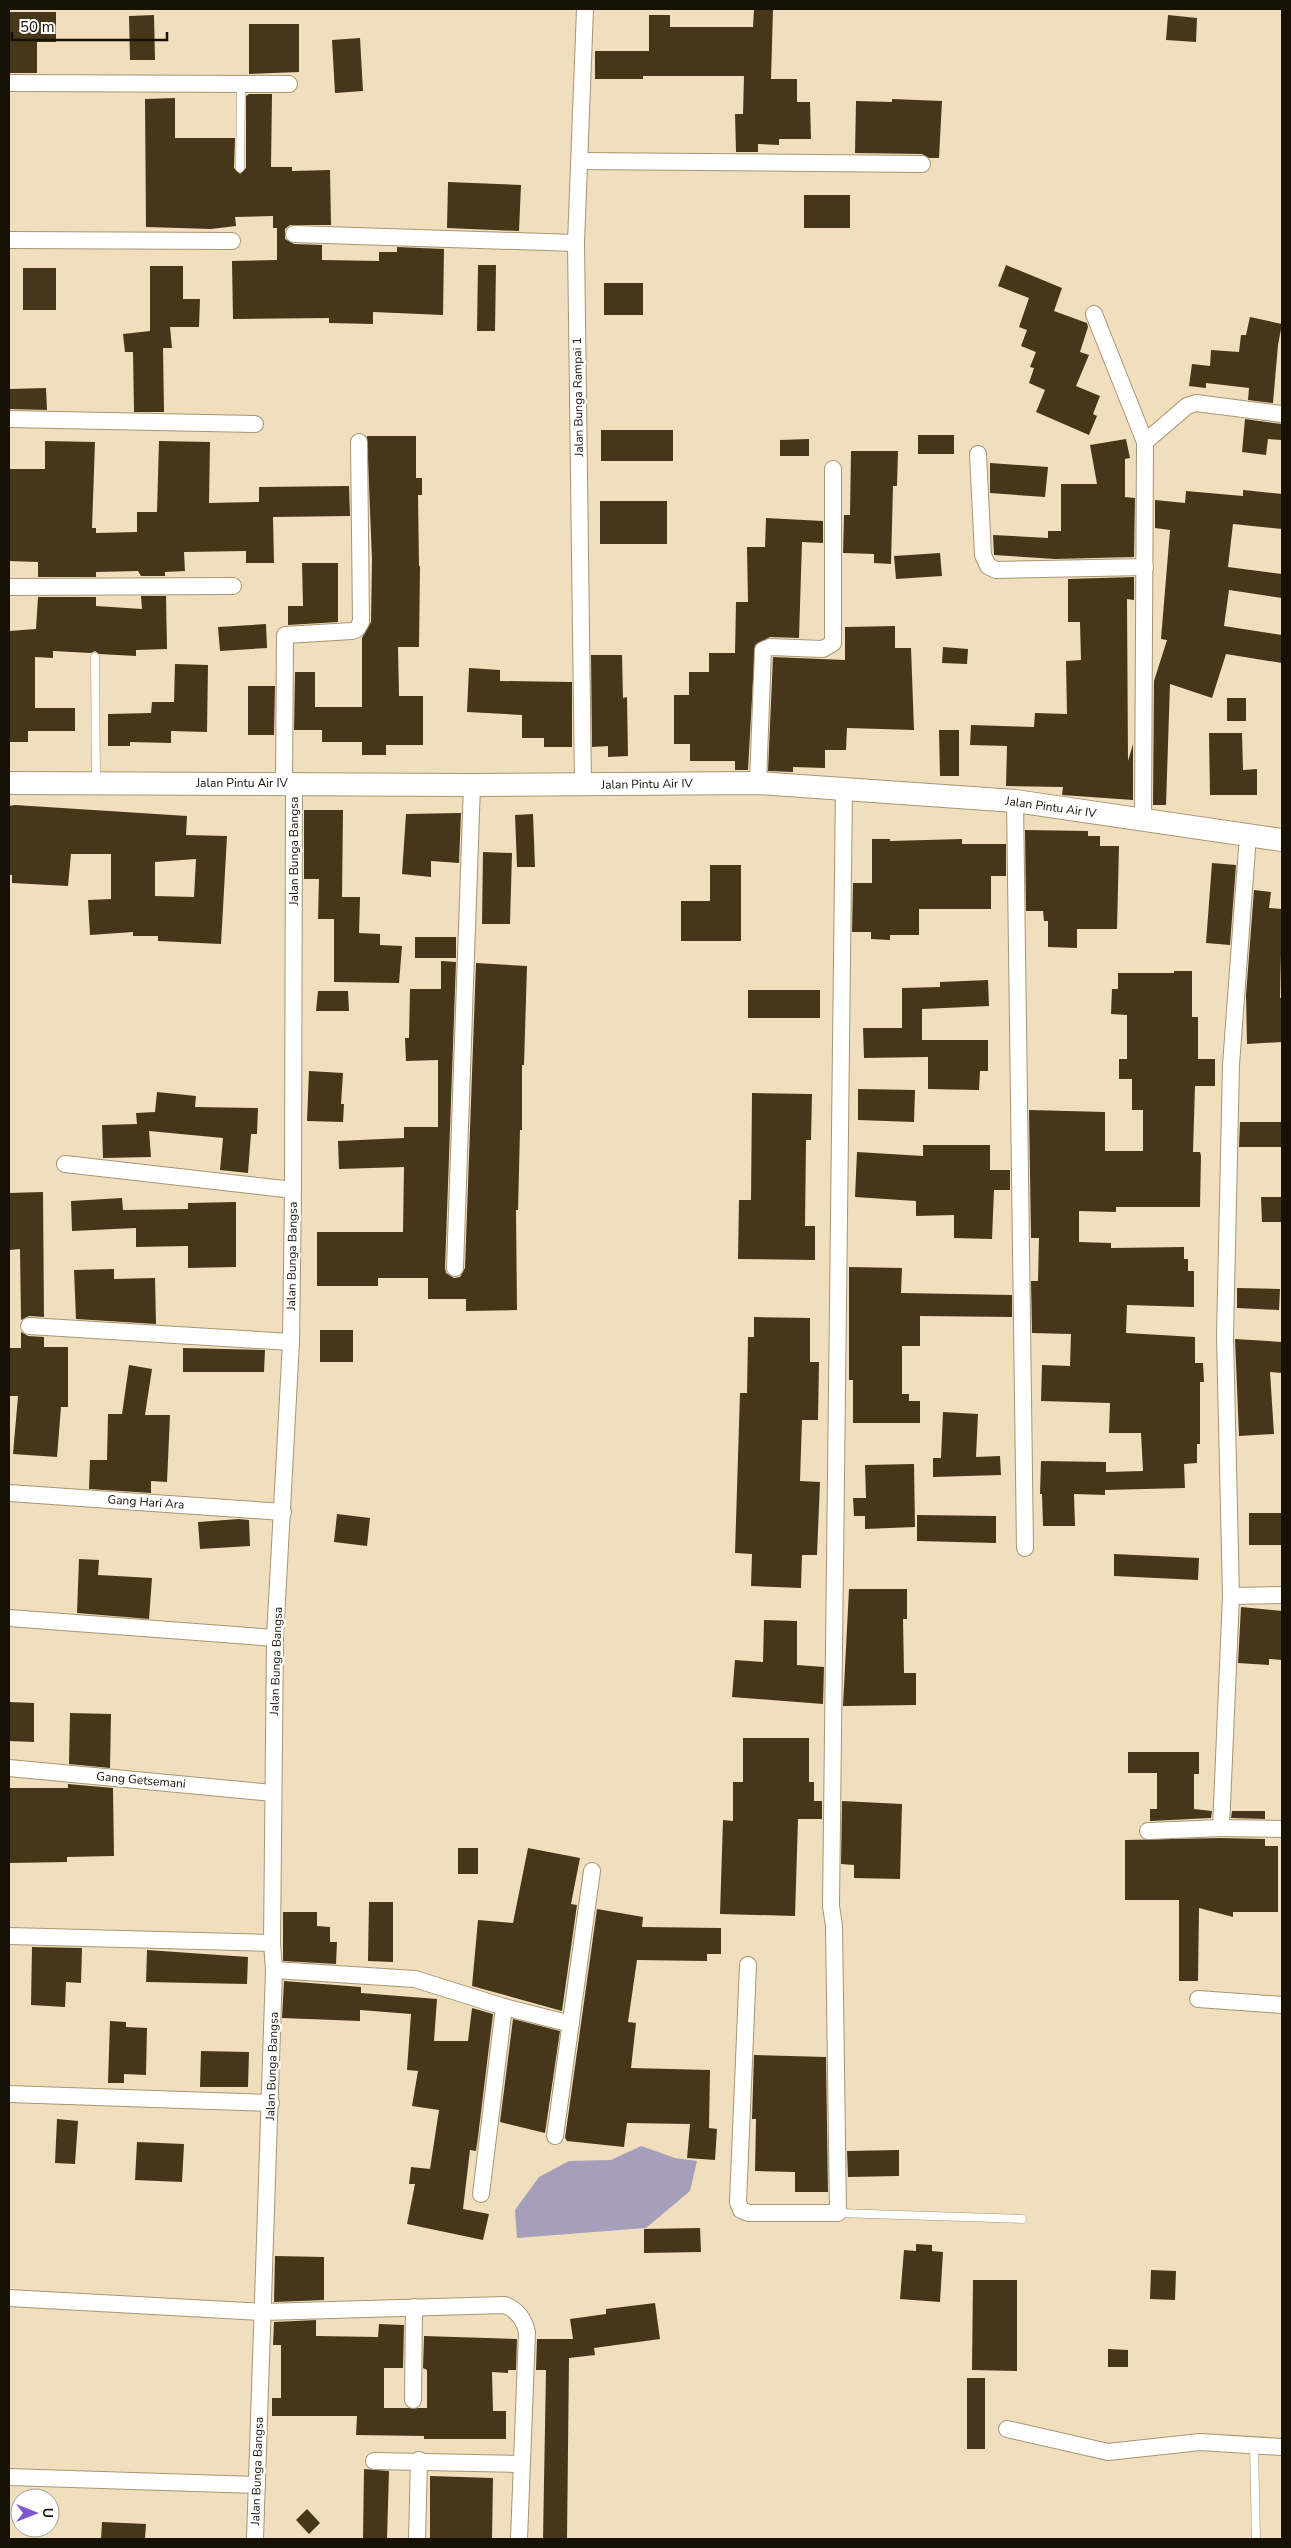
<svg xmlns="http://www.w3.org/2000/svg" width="1291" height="2548" viewBox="0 0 1291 2548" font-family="'Nunito Sans',sans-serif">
	<rect width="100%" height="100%" fill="#f1debc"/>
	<path fill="#a59fbb" d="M641,2146l34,12 22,3 -7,30 -44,37 -129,10 -2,-28 24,-33 30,-16 42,-1z"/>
	<g fill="#47371a" fill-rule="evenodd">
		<path d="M754,9h19l-2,70h26v23h13l1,37h-32v6l-21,-1v8h-22l-1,-38h8l1,-38h-101v3h-48v-28h54v-36h21v12h83z"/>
		<path d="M9,12h47v30h-19v31h-28z"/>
		<path d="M154,15l1,45h-25l-1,-44z"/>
		<path d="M1168,15l29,3 -1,24 -30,-2z"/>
		<path d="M249,24h50v48l-50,2z"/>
		<path d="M360,38l3,53 -28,2 -3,-53z"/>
		<path d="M249,94h23l-1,73h21v4l38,-1 1,55h-41l-5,4v10l9,5 28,1v15l57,1v-9h18v-5l47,2 -1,66 -70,-3v12l-44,-1v-5l-96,1 -1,-58 45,-1v-32h-4v-12l-38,1 1,9 -25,3 -65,-2 -1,-128 30,-1v40h60l-1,30 6,6 6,-6v-72z"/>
		<path d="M892,99l50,2 -3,57h-10l-7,-4 -67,-1 1,-52 36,1z"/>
		<path d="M448,182l73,3 -2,46 -72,-3z"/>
		<rect x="804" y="195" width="46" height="33"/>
		<path d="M478,265h18l-1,66h-18z"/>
		<path d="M1006,265l56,23 -8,23 33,12 1,4 -8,25 9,3 -13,31 24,10 -7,18 4,2 -8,19 -53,-23 9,-22 -16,-7 5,-15 -4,-1 6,-15 -15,-6 6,-16 -8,-3 10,-29 -31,-12z"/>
		<path d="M150,266h33v33h17l-1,28h-29l2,21h-9l1,64h-30l-1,-60h-8l-2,-18 27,-3z"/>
		<rect x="23" y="268" width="33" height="42"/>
		<rect x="604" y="283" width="39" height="32"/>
		<path d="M1250,317l32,7 -4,21 -5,58 -25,-3 1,-12 -43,-5v5l-17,-2 3,-22 18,2 1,-16 28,2 2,-17h5z"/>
		<path d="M46,388l1,22 -38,-1v-20z"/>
		<path d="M1245,419l37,5v16l-14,-1 -2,16 -24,-3z"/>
		<rect x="601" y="430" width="72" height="31"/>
		<rect x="918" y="435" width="36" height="19"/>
		<path d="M367,436h49v42h6v17h-4l1,71h1l-1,81h-21l1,49h24v49h-37v10h-24v-13h-40v-12h-28l1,-58h20v35h47v-69l9,-16 1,-63z"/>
		<path d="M809,439v17h-29v-16z"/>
		<path d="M1126,439l4,19 -5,1v38l10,1 -1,59 -79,2 -61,-4 -1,-20 55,3v-7h13v-47h36l-7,-39z"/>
		<path d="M45,441l50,1 -3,86h4v5l41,-1v-20h20l2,-71 51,1 -1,61 50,-1v-15l90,-1 1,30 -77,1 1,46h-28v-12l-62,1 1,19 -20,1v4h-24l-3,-5 -42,1v5h-58v-15l-29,-1v-92h36z"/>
		<path d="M851,451h47l-1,35h-4l-2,78 -17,-1v-9l-31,-1 1,-38h6z"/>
		<path d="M990,463l58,4 -3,30 -55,-4z"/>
		<path d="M1243,490l39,4v35l-49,-5 -5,43 54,7v24l-53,-8 -5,36 58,9v28l-56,-9 -14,44 -42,-14 -4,121h-13l1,-124 13,-41 -6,-1 9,-109 -15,-2v-28l30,3 1,-12 57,5z"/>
		<rect x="600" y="501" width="67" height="43"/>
		<path d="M766,518l57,3v22l-21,-1 -3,96 -29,-1 -15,8 -7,125h-13v-9h-45v-17h-16v-49h15v-23h20v-19h26l1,-51h12l-1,-55h18z"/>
		<path d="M940,553l2,23 -46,3 -2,-23z"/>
		<path d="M302,563h36v59l-50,3v-19h15z"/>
		<path d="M1134,577v23l-7,-1 1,162 5,-17v56l-71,-5 1,-8 -57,-1 1,-40 -37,-1 1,-20 63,2 1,-14 32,1 -1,-53 15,-1 -1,-38h-12v-43z"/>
		<path d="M141,596h25l1,53 -31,1v6l-37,-2 -4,-3 -4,2 -38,-2v7l-18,-1v51h40v23h-47v11h-19v-111l27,-2 2,-32h58v9l46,3z"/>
		<path d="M266,624l1,24 -47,3 -2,-24z"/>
		<path d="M895,626v22h16l3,82 -67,-2 -1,22h-21v18l-32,-1v5l-25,-1 5,-114 72,3v-33z"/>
		<path d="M943,647l25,2 -1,15 -25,-1z"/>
		<path d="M591,655h31l1,43 4,-1 1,59 -20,1v-11l-16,1z"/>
		<path d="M175,664l33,1 -1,67 -36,-1v12l-41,-1v4h-22v-32l43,-1 1,-11h22z"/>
		<path d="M469,668l31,2v11l72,1v65h-28v-9h-22v-23l-55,-3z"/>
		<path d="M248,686h27l-1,49h-26z"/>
		<rect x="1227" y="698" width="19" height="23"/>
		<path d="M939,730h20v46h-19z"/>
		<path d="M1209,733h33l1,37 14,-1v26h-47z"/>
		<path d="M15,805l172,11 -1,19 41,1 -6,108 -63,-3v-5h-25v-4l-43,3 -2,-35 23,-1v-45h-40l-3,32 -56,-3v-8h-3v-69zM196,859l-2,38 -39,-1v-34z"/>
		<path d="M304,810h39l-1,87h18l-1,36 21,1v11l22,1 -3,37 -65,-1v-63h-16l1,-40h-15z"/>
		<path d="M461,813l-2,50 -28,-2v16l-29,-3 4,-60z"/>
		<path d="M533,814l2,53h-18l-2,-52z"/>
		<path d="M1025,830l63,1v5h12v10h19l-2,83h-40v19l-29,-1v-26h-4l-1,-10h-17z"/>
		<path d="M872,839h18v2l72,-2v5h44v32h-15v33h-72v26h-29v5l-19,-1v-7h-19l1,-49h19z"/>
		<path d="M483,852l29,1 -2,71h-28z"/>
		<path d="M1212,863l24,2 -6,80 -24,-2z"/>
		<path d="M710,865h31v76h-60v-40h29z"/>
		<path d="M1254,890l17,2 -2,16 13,1 -2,89h2v44l-35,2 -1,-49z"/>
		<rect x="415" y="937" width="41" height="21"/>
		<path d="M441,961l15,1 -11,306 1,5 8,5 6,-1 5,-9 11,-305 51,3 -3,99h-2v65h-2l-2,80h-2l1,100 -51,1v-12h-38v-21h-50v8h-61v-54h86l1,-65 -65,2 -1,-28 66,-3v-11h34v-67l-32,1 -1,-23h4l1,-49h31z"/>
		<path d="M1174,971h18v46h6v42h17v27h-20l-2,66h7l1,4 -1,51h-84v5l-37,-1v31l32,1v5l73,-1v12h4v12h6v36l-67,-2 -1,28 69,4v26h8l1,19h-4v62h-3v19l-13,1 1,24 -80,2v5l-31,-1 1,32h-32l-1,-32h-2l1,-33 65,1v10l37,-1 -2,-38h-32l1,-30 -69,-2 1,-36 28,1 1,-32 -39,-1 -1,-52h7l1,-43h-8l-2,-128 76,2v39h38v-41h-11v-31h-13v-20h8v-44l-16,-1 1,-25h6v-16h56z"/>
		<path d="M988,980l1,26 -67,3v31h66v31h-8l-1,19 -51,-1v-32l-64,1 -1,-30h39v-40l38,-1v-5z"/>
		<rect x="748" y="990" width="72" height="28"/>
		<path d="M318,991h30l1,20h-33z"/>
		<path d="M309,1071l34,2 -2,31h3l-1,18 -36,-1z"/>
		<path d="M858,1089l57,1 -1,32 -56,-2z"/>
		<path d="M157,1092l39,4 -1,11 63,1 -1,26h-6l-3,39 -28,-3 3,-32 -74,-7 2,26 -48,1 -1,-33 35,-1 -1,-11 19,-1z"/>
		<path d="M752,1093l60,1 -1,46h-5l-1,86h10v34l-77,-1 1,-59h12z"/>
		<path d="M1240,1122h42v25h-43z"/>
		<path d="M923,1145h67v25h20v20h-16l-2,49 -38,-1v-23l-38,1v-15l-61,-4 2,-45 66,4z"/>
		<path d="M43,1192l1,125 -15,-1 -8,4 -1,-71 -11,1v-57z"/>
		<path d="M1261,1197h21v25h-20z"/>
		<path d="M122,1198l1,12 65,-1v-6l48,-1v65l-48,1v-22l-52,1v-19l-64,3 -1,-30z"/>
		<path d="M849,1267l53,1 -1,25 111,2v22l-92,-1v30h-18v48h7v7h11v22h-67v-43h-4z"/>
		<path d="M114,1269v10l41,-1 1,46 -80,-5 -2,-49z"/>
		<path d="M1237,1288l43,1 -1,21 -42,-2z"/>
		<path d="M754,1317l56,1v44h9l-1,58h-16l-2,61 20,1 -3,73h-15l-1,33 -50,-2 1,-32 -17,-1 5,-160h7l1,-56h6z"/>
		<rect x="320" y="1330" width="33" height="32"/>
		<path d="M21,1332l7,4 16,1v10h24v60h-7l-4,50 -44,-3 5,-58h-9v-48h12z"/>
		<path d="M1235,1339l47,3v31l-12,-1 4,62 -35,2z"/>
		<path d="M183,1348l82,2 -1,22h-81z"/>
		<path d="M129,1365l23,4 -7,46h25l-3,67 -16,-1v12l-62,-4 1,-29h17l1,-46h14z"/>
		<path d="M943,1412l35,2 -2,43 24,-1 1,19 -68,2v-19h8z"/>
		<path d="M914,1464l1,63 -50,2v-13h-11l-1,-18h13l-1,-33z"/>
		<rect x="1249" y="1513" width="33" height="32"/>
		<path d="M337,1514l33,4 -3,28 -33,-4z"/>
		<path d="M917,1515l79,1v27l-79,-2z"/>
		<path d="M239,1519l10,1 1,26 -50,3 -2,-27z"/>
		<path d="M1114,1554l85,4 -1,22 -84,-4z"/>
		<path d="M79,1559l20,1 -1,15 54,3 -3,41 -72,-6z"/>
		<path d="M849,1589h58v30h-4l1,54h12v32l-73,1z"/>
		<path d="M1241,1607l41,4v49l-13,-1v6l-31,-2z"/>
		<path d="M764,1620l33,1v44l27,2 -1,37 -91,-7 3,-37 28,2z"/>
		<path d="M9,1702l25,1v39l-25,-1z"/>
		<path d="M70,1713l41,1 -1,54 -41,-4z"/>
		<path d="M743,1738h66v44h5v19h8v18h-24l-3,97 -75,-2 3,-94 10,1v-39h10z"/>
		<path d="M1128,1752h71v22h-5v35l18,2 -1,7 -61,3v-12h7v-36h-29z"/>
		<path d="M68,1784l45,4 1,68 -47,1v5l-58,1v-75h59z"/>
		<path d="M842,1801l60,3 -2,75 -46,-1v-13l-13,-1z"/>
		<path d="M1232,1811h33v8l-34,-1z"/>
		<path d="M1221,1838l44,1v7h13v66h-45v5l-34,-9 -1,73h-19v-81h-54v-60z"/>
		<rect x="458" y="1848" width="20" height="26"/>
		<path d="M528,1848l52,10 -9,46 6,1 -15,106 -90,-25 6,-66 35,3z"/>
		<path d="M369,1902h24v60l-25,-1z"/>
		<path d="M597,1909l46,8 -1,10 79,1v26h-14v7l-70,-1 -9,62 8,1 -5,45 79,2 -1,58 8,1 -2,31 -28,-2 3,-34 -63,-1 -3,24 -57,-6 -2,-3z"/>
		<path d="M283,1912h34v14l13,1v15h7l-1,22 -53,-3z"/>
		<path d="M32,1947l50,1 -1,35 -15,-1 -1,25 -34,-2z"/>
		<path d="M147,1950l101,7 -1,27 -101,-2z"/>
		<path d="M284,1981l77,6v6l76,6 -3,42h34l4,-33 21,6 -15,123 -2,14 -6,-1 -7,59 26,5 -6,26 -76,-16 8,-40h-6l2,-17 19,2 9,-59 -27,-4 6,-35 -11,-1 4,-56 -51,-4v11l-78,-3z"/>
		<path d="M513,2019l47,12 -15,102 -45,-11z"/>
		<path d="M110,2021l16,1v5l21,1 -1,47 -22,-1v9h-16z"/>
		<path d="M201,2051l48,1 -1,35h-48z"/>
		<path d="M754,2055l72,2 2,135h-33v-20l-40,-1 1,-52h-4z"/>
		<path d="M57,2119l21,2 -3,43 -20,-1z"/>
		<path d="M137,2142l47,2 -2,38 -47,-2z"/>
		<path d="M899,2150v26l-51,1 -1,-26z"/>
		<path d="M700,2228l1,24 -57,1v-24z"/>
		<path d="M916,2244l16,1v6l11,1 -3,50 -40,-3 4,-49 12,1z"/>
		<path d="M275,2256l49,1v43l-50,2z"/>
		<path d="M1151,2270l25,1 -1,29 -25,-1z"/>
		<path d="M973,2280h44v91l-45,-1z"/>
		<path d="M655,2303l5,36 -66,9 1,7 -26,3 -2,181h-24l3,-169h-10l1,-31h36l-3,-20 36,-5v-5z"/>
		<path d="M316,2320v16l62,1 1,-13 25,1 -1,43h-19v40h43v-38l-4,-2 1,-32 93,3 -1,31h-8v3l-16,-1 1,39h13v28h-82v-3l-68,-1 1,-19h-85v-18h9v-53h-8l1,-23z"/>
		<path d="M1108,2349l20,1v17h-20z"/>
		<rect x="967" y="2378" width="18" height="71"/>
		<path d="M364,2469l25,2 -2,68h-24z"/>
		<path d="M430,2476l63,2 -1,61h-62z"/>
		<path d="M307,2509l13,14 -11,11 -13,-14z"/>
		<path d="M102,2522l44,2 -1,15h-44z"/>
	</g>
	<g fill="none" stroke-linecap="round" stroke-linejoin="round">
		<defs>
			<g id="service">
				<path d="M240,168l1,-84"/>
				<path d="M95,657l1,124"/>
				<path d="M838,2213l184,6"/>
				<path d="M1254,2445l2,94"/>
			</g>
			<g id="minor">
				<path d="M9,83l280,1"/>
				<path d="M580,161l342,3"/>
				<path d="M294,234l282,9"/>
				<path d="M9,240l223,1"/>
				<path d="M1094,314l51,128 -2,379"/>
				<path d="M9,419l246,5"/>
				<path d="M1145,442l42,-36 9,-3 86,11"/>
				<path d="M978,454l5,101 5,11 8,4 149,-3"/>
				<path d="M9,587l224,-1"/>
				<path d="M284,783l1,-148 67,-4 5,-2 4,-7 -2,-180"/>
				<path d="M758,783l5,-133 7,-3 53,2 10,-6v-174"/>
				<path d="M583,785l-7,-542 9,-234"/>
				<path d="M1015,801l10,747"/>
				<path d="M1248,835l-17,230 -6,271 6,260 -10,232 61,1"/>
				<path d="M65,1164l228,26"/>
				<path d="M455,1268l17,-483"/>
				<path d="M29,1326l262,16"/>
				<path d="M9,1493l274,19"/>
				<path d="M1231,1596l51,-1"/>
				<path d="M9,1618l266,20"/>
				<path d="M9,1768l264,25"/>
				<path d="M1148,1831l73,-3"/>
				<path d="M9,1936l263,7"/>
				<path d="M748,1965l-10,237 3,8 8,3h89l-4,-287 -3,-20 13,-1119"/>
				<path d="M274,1970l141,9 89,28 67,17"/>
				<path d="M1198,1999l84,6"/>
				<path d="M9,2094l262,9"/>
				<path d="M555,2136l37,-265"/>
				<path d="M481,2194l23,-187"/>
				<path d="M9,2298l254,14 242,-7c12,5 19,14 22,27l-8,207"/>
				<path d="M413,2400l1,-93"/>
				<path d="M1007,2429l101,23 92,-10 82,5"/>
				<path d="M374,2461l146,3"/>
				<path d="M9,2477l248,8"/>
				<path d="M255,2539l19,-569 -2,-27 3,-305 16,-296 2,-152 1,-407"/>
				<path d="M417,2539l2,-79"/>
			</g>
			<path id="secondary" d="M9,783l463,2 286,-2 257,18 267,39"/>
		</defs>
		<use href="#service" stroke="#a69574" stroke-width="9"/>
		<use href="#minor" stroke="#a69574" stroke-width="18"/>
		<use href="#secondary" stroke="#a69574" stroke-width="24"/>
		<use href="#service" stroke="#fff" stroke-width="8"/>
		<use href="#minor" stroke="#fff" stroke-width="16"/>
		<use href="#secondary" stroke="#fff" stroke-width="22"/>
	</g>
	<g text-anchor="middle" stroke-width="5" stroke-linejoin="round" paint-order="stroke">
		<g font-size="12" fill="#161005" stroke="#fff">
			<text transform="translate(578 397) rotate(-91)" y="4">Jalan Bunga Rampai 1</text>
			<text x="242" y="787">Jalan Pintu Air IV</text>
			<text transform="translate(647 784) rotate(-1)" y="4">Jalan Pintu Air IV</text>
			<text transform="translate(1051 807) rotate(8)" y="4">Jalan Pintu Air IV</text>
			<text transform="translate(294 851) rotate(-90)" y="4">Jalan Bunga Bangsa</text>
			<text transform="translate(292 1256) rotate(-89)" y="4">Jalan Bunga Bangsa</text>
			<text transform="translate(146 1502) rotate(4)" y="4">Gang Hari Ara</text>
			<text transform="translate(276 1661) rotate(-88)" y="4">Jalan Bunga Bangsa</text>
			<text transform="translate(141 1780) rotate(5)" y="4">Gang Getsemani</text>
			<text transform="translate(272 2066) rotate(-88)" y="4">Jalan Bunga Bangsa</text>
			<text transform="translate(257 2471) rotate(-88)" y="4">Jalan Bunga Bangsa</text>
		</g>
	</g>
	<rect width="1291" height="2548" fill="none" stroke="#161005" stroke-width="20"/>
	<g transform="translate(35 2513) rotate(90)"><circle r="24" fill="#ffffff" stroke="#a29f9b"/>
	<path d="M0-4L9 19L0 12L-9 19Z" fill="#7d56d0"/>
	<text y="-8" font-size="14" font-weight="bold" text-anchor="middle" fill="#161005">U</text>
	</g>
	<path d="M12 32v8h155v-8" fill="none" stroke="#161005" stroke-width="2.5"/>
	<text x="20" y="32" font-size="15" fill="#161005" stroke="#ffffff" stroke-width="4" paint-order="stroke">50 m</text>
</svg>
